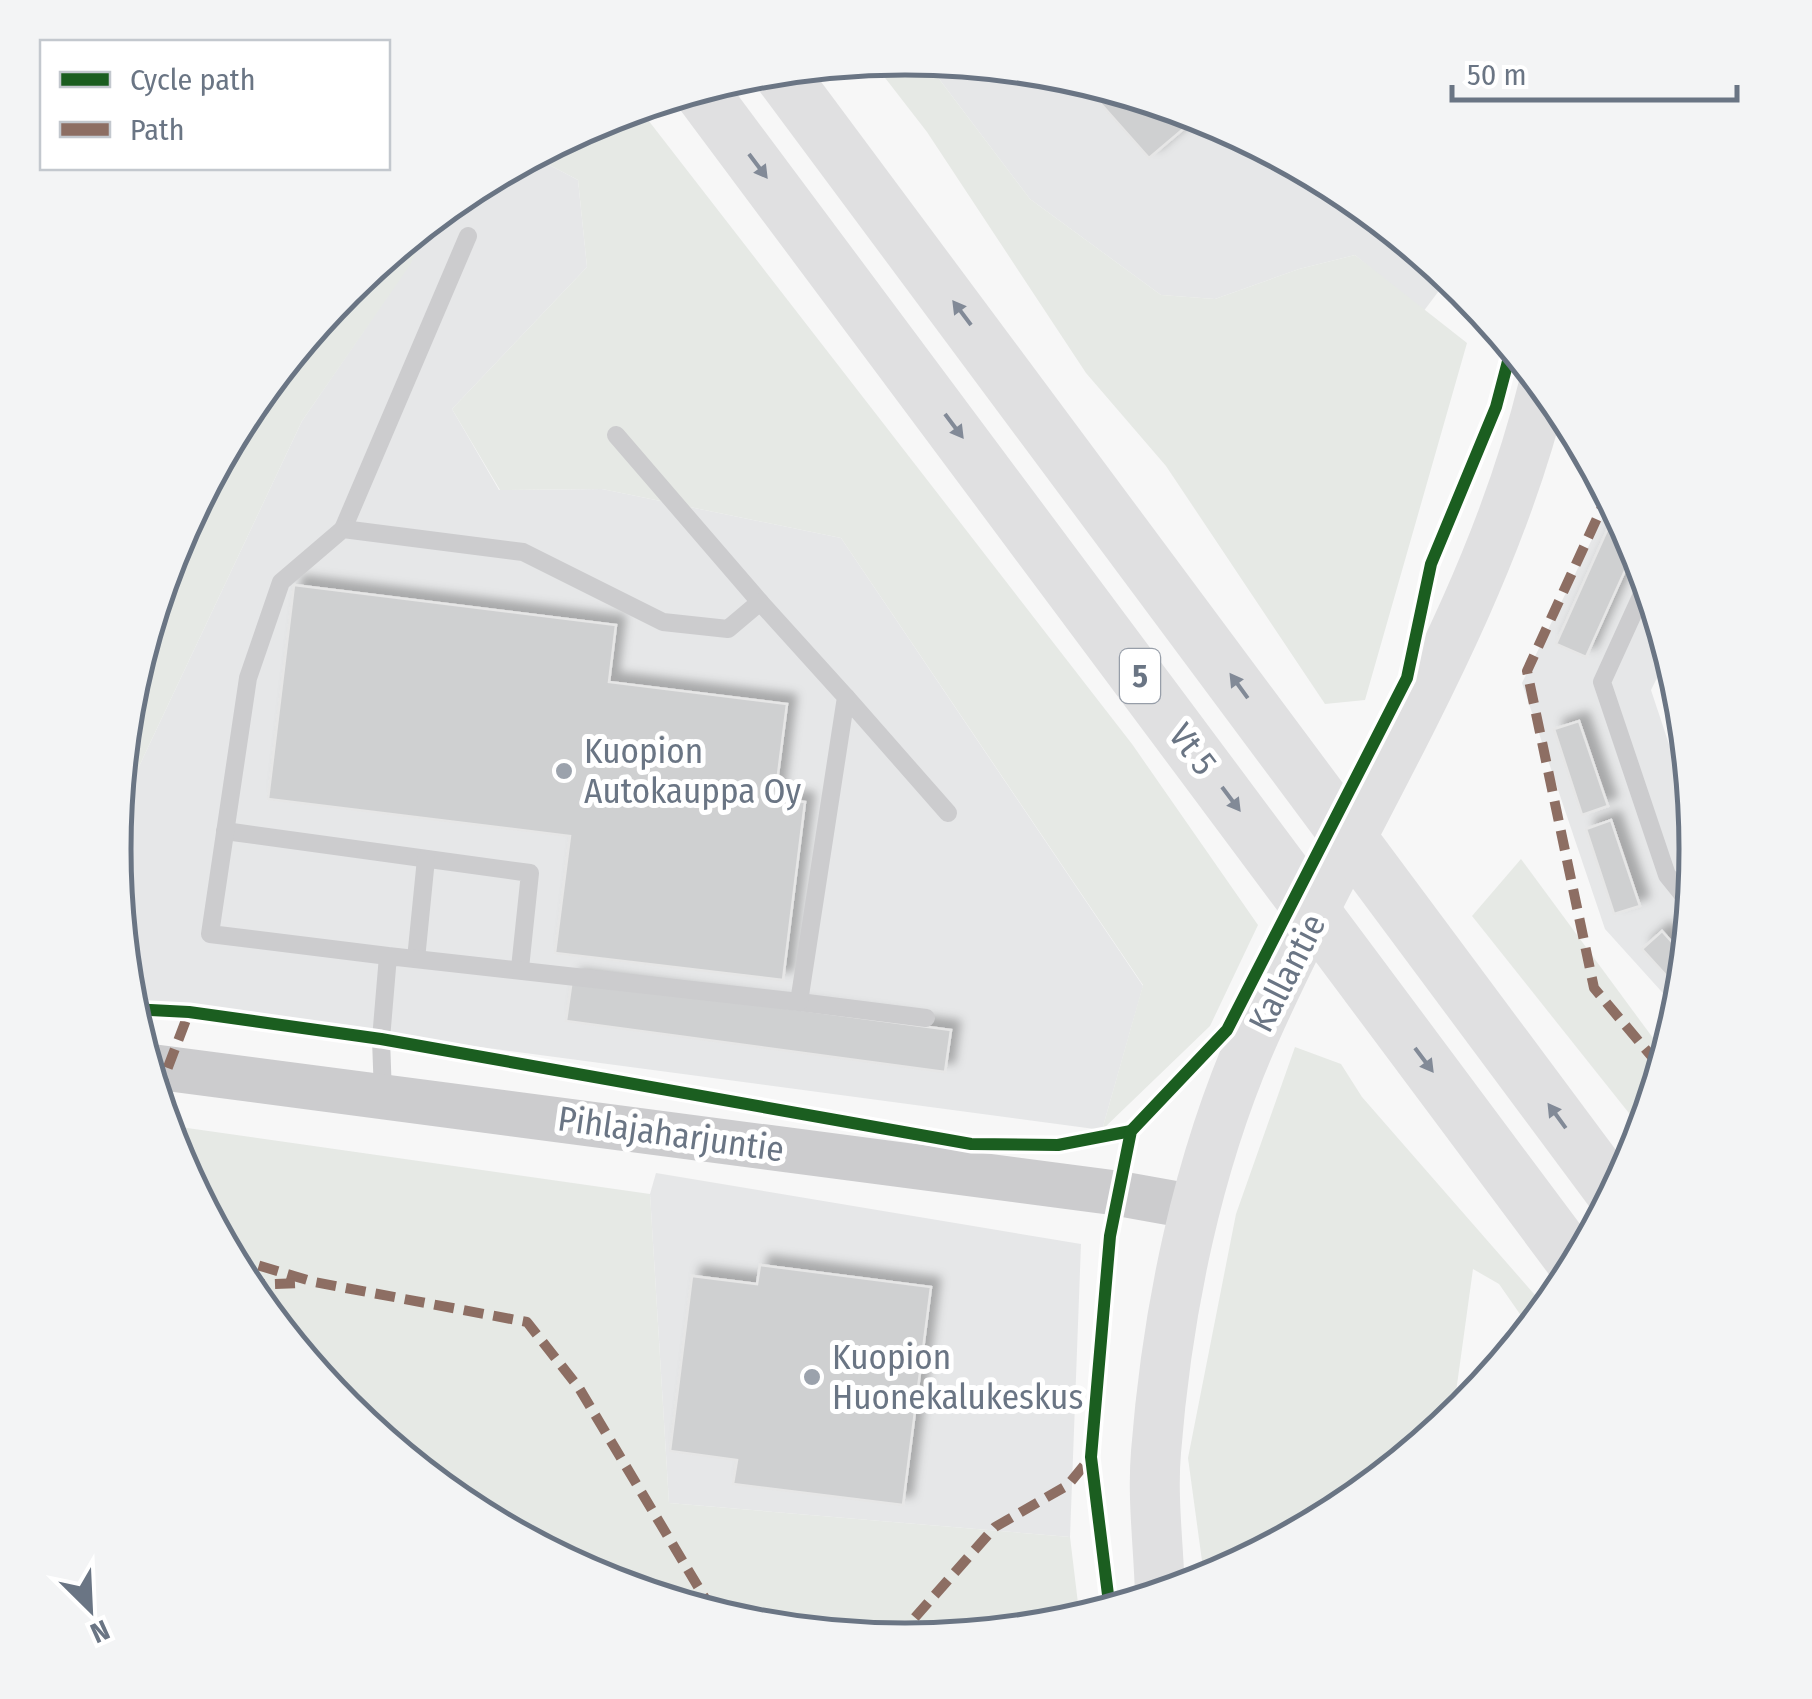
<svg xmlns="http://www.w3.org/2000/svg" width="1812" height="1699" viewBox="0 0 1812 1699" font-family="'Fira Sans Condensed',sans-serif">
	<defs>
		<filter id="shadow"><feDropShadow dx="9" dy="-9" stdDeviation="5" flood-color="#0004"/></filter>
	</defs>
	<rect width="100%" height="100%" fill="#f7f7f7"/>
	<g fill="#e6e7e8">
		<path d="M924,59l137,14 149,45 136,73 104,85 -27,36 -68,-57 -56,14 -84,30 -54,-4 -131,-96z"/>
		<path d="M532,156l46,24 9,87 -135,142 47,81 103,-1 239,49 302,448 -41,144 -973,-130 -15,-149 4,-40 184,-390 107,-156 23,-46 34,-28z"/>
		<path d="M1612,498l26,49 32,105 -19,38 44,133 3,27 -18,162 -75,-83 -83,-246z"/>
		<path d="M656,1173l425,71 -11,293 -401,-34 -19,-309z"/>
	</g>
	<g fill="#e6e9e5">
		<path d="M906,58l18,1 106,140 131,96 54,4 84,-30 56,-14 112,88 -102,357 -40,4 -159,-238 -80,-93 -159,-241 -55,-71z"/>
		<path d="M638,107l494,637 126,181 -48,101 -108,104 41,-145 -302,-447 -239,-49 -102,1 -48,-81 135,-142 -9,-87 -46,-24 71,-38z"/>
		<path d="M432,219l-22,46 -108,156 -184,390 11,-117 46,-148 73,-137 98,-120z"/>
		<path d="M1521,859l146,198 -23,75 -172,-216z"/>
		<path d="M1295,1047l46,17 21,33 186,213 -17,20 -32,-46 -26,-15 -21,152 -106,87 -141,75 -17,-125 48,-244z"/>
		<path d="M166,1125l484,69 19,309 401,34 10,83 -20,6c-103,10 -207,21 -310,0 -225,-47 -428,-196 -536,-398 -18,-34 -37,-66 -48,-103z"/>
	</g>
	<g fill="#cfd0d1" stroke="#e6e6e6" stroke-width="2.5" filter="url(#shadow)">
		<path d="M1078,78l94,29 16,18 -39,33z"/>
		<path d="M1617,508l20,36 -51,113 -30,-13z"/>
		<path d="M294,585l322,40 -7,57 178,22 -12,94 30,4 -22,178 -228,-27 15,-117 -302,-37z"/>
		<path d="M1579,721l29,85 -26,9 -28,-86z"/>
		<path d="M1611,820l29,86 -26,8 -28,-85z"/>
		<path d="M1662,931l25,28 -3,36 -42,-46z"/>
		<path d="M572,979l379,51 -6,42 -379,-51z"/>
		<path d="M760,1265l171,22 -28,218 -170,-21 4,-24 -67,-9 22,-175 65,8z"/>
	</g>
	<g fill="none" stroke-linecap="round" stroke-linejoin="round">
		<g stroke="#ccccce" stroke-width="18">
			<path d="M1332,183l137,110"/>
			<path d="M616,435l144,167"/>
			<path d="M343,529l125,-293"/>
			<path d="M1648,581l-46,101 65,193 25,31"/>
			<path d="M846,697l102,116"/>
			<path d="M225,831l305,42 -10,95"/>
			<path d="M416,959l10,-100"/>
			<path d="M799,1002l127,16"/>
			<path d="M383,1095l-2,-56 7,-83 -178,-22 38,-256 33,-96 62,-53 180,23 140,70 65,7 32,-27 86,95 -47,305 -411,-46"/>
		</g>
		<path stroke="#ccccce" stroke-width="45" d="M148,1066l968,127 78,14"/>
		<path stroke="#e0e0e1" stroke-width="50" d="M1160,1596c-1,-47 -8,-97 -4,-144 11,-140 41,-289 99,-419 97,-217 232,-415 289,-649"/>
		<g stroke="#e0e0e1" stroke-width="55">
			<path d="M778,70l837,1125"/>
			<path d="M699,89l878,1177"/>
		</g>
		<g stroke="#8d6e63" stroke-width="10" stroke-dasharray="20 10" stroke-linecap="butt">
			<path d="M1609,492l-82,179 67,317 69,82"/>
			<path d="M157,1096l32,-84"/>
			<path d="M230,1257l84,25 213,40 52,66 136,227"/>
			<path d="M245,1285l54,-2"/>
			<path d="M895,1640l100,-113 73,-42 23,-28"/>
		</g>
		<defs>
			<g id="cycleway">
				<path d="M131,1009l58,3 192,27 590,105 87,1 73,-14"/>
				<path d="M1110,1611l-19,-154 19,-221 21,-105 96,-101 180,-352 24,-114 65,-157 16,-61"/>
			</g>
		</defs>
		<use href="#cycleway" stroke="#fff" stroke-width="19"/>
		<use href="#cycleway" stroke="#1b5e20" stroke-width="12"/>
	</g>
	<defs><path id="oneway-solid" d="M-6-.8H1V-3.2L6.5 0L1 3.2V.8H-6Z" transform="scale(2.5)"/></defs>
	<g fill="#828a97">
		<use href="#oneway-solid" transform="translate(758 166) rotate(53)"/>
		<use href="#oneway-solid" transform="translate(962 313) rotate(-127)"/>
		<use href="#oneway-solid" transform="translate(954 426) rotate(53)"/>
		<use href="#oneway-solid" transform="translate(1239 686) rotate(-126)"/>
		<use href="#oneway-solid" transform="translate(1231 799) rotate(53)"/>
		<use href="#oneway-solid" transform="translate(1424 1060) rotate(53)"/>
		<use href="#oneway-solid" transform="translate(1557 1116) rotate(-126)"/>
	</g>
	<g fill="#9ba2ac" stroke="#fff" stroke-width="4">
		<circle cx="564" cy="771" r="10"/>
		<circle cx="812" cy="1377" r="10"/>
	</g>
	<g text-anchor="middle" stroke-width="10" stroke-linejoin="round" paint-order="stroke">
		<rect fill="#fff" stroke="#979ea9" stroke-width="2.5" x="1120" y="649" width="40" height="54" rx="8"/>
		<g font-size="32" font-weight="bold" fill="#6a7584">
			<text x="1140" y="687">5</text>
		</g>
		<g font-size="35" fill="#6a7584" stroke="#fff">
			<text transform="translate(1193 749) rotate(53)" y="12">Vt 5</text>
			<text transform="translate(1287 973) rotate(-63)" y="12">Kallantie</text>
			<text transform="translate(671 1134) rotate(8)" y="12">Pihlajaharjuntie</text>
		</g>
		<g font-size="35" fill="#6a7584" stroke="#fff" text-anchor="start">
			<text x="584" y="763">Kuopion<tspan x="584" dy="40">Autokauppa Oy</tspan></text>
			<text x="832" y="1369">Kuopion<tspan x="832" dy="40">Huonekalukeskus</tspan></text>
		</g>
	</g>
	<path d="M0 0H1812V1699H0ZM131 849a774 774 0 1 1 1548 0a774 774 0 1 1-1548 0Z" fill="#f3f4f5" fill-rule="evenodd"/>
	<path fill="none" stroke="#6a7584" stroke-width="5" d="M131 849a774 774 0 1 1 1548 0a774 774 0 1 1-1548 0Z"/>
	<rect x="40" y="40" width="350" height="130" fill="#ffffff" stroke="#c3c8ce" stroke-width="2.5"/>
	<rect x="60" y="72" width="50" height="15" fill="#1b5e20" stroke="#c3c8ce" stroke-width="2.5"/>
	<text x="130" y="90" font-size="30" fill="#6a7584">Cycle path</text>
	<rect x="60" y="122" width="50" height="15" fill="#8d6e63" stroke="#c3c8ce" stroke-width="2.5"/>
	<text x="130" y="140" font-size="30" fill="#6a7584">Path</text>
	<g transform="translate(90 1609) rotate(156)" stroke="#ffffff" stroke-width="8" paint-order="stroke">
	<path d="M0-8L18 38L0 25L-18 38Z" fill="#6a7584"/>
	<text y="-15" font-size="28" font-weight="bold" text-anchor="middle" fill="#6a7584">N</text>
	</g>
	<path d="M1452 85v15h285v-15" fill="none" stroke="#6a7584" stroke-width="5"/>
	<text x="1467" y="85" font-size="30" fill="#6a7584" stroke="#ffffff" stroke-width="8" paint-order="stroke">50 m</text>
</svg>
